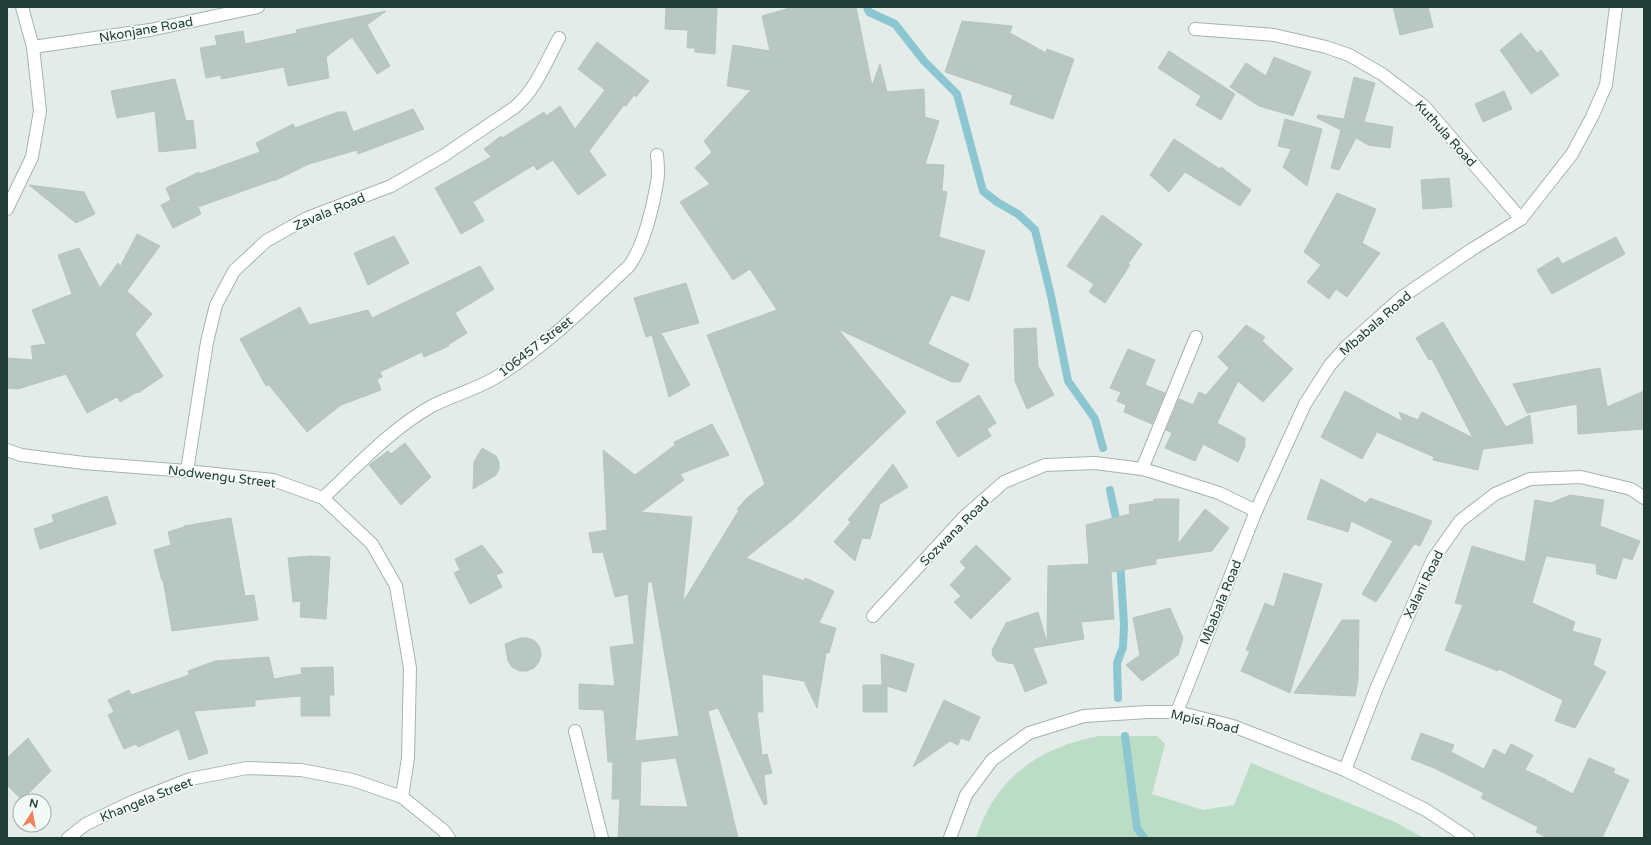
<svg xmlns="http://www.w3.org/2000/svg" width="1651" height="845" viewBox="0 0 1651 845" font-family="'Varela Round',sans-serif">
	<rect width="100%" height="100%" fill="#e3ece8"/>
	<path fill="#bcddc5" d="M1099,736h58l8,8 -13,50 51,16 31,-5 17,-42 144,59 29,16h-448c20,-61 62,-90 123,-102z"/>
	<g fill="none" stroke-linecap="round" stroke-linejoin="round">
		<g stroke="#8bc6d1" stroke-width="8">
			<path d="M867,7l2,5 26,12 29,37 33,33 26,97 14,11 21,12 17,16 16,66 17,85 27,38 8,29"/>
			<path d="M1110,490l8,38"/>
			<path d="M1118,698l-1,-35 6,-16 1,-22 -4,-65"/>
			<path d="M1125,736l12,92 7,10"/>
		</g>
	</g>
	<g fill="#b8c7c1" stroke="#b5c6bf" fill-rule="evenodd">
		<path d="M666,7h51l-2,47 -20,-2v-4h-8l1,-18 -23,-1z"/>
		<path d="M793,7h63l16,79 8,-22 7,28 37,-3 1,28 14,4 -14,43 19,1 -2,26 5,1 -8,45 46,14 -16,50 -18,-6 -23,49 41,20 -9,18h-8l-114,-53 68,83 -112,107 -48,39 58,23 1,-3 29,13 -15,32 17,5 -7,25h-3l-9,55 -13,-27 -42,-7 1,38h-6l5,43 5,-1 5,19 -8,2 3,29 -3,1 -46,-97 -10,3 30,127h-120l2,-39h-8l1,-37h-5l-4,-52 -25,-1v-25l36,2 -5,-39 33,-4 -8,98 44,-5 -27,-154h-4l-5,61h-9l-6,-49 -13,3 -12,-45 -10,1 -4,-20 18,-3 -4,-80 32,25 40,-30 -1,-3 38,-18 17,31 -49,19 4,6 -43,32 51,5 -9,85 56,-92 -2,-1 11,-12 17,-13 -58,-149 70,-25 -27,-41 -17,11 -53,-78 30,-18 -15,-16 17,-16 -8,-11 47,-51 -24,-4 6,-41 37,6 -8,-35zM676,758l12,49 -48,-1 1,-44z"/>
		<path d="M1393,7h35l5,20 -33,8z"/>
		<path d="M386,11l-19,14 23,41 -13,8 -25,-37 -26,20 3,21 -41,8 -4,-19 -63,12v-4l-15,3 -6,-30 17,-3 -2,-9 28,-5 2,13 52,-11 -1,-3z"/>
		<path d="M962,21l50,5 -2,7 36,20 1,-4 27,10 -21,60 -43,-15 3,-9 -68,-23z"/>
		<path d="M1521,33l16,20 4,-3 18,25 -28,19 -31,-44z"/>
		<path d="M597,42l52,39 -13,16 -2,-2 -8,11 -2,-1 -35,46 17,24 -28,20 -25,-35 -16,10 -3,-5 -61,37 11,19 -23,13 -26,-46 56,-31 -7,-8 17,-13 1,2 42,-26 2,4 14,-10 15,23 30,-39 -27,-21z"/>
		<path d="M1169,51l66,43 -14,26 -25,-15 5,-9 -43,-28z"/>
		<path d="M1274,57l37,15 -18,44 -34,-10 -29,-19 16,-24 20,13z"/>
		<path d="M1354,77l21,6 -11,39 29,5 -3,21 -22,-3 -12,-7 -17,32 -8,-2 10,-38 -24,-12 1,-3 26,4z"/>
		<path d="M175,79l11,42 7,-1 3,28 -37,4 -4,-41 -38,7 -6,-27z"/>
		<path d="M1504,91l8,18 -29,13 -8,-18z"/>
		<path d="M413,109l11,20 -66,25 -1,-4 -48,14 -35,17v-1l-76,27 3,7 -28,14 -12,-23 10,-5 -5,-12 33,-16v2l61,-22 -4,-9 37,-19 2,4 43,-16h8l7,20z"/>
		<path d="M1285,119l37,10 -15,57 -24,-19 8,-18 -13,-3z"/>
		<path d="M1174,139l46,30 1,-2 30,23 -11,16 -55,-34 -16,20 -19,-17z"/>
		<path d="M1449,178l3,29 -29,2 -2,-29z"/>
		<path d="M29,185l55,7 11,22 -19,9z"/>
		<path d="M1337,193l39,16 -14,34 18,10 -33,44 -11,-8 -7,10 -22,-17 14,-17 -17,-13z"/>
		<path d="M1102,215l40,29 -14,20 2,1 -25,38 -16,-11 5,-8 -27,-18z"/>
		<path d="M137,234l23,12 -33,45 25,23 -17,20 28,42 -25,17 -1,-1 -17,10 -3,-5 -30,16 -21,-39 -48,15 -11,-1v-30l26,2 -2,-14 15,-2 -14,-34 40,-16 -14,-39 21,-7 21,40 18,-25 2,4z"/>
		<path d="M394,236l15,27 -41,22 -14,-32z"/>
		<path d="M1616,237l9,17 -73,40 -15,-24 21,-13 4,7z"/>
		<path d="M480,266l14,23 -39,24 12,20 -19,12 1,1 -25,11 -2,-5 -42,20 2,5 -5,2 4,11 -40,15 -34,27 -38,-47 -3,1 -26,-47 60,-32 9,18 59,-15 4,8z"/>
		<path d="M686,283l13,40 -38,10 29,52 -21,12 -17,-62 -6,2 -12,-39z"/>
		<path d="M1443,322l63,105 24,-12 3,28 -50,6 -5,21 -45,-10 1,-3 -57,-25 -15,27 -41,-22 24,-46 58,31 -4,-10 19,8 4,-8 51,26 -41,-79 -3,1 -13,-22z"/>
		<path d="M1246,325l19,12 -3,4 31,28 -30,33 -25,-21 -21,42 28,15v8l-7,16 -35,-18 -8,17 -30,-13 7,-15 -6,-3 13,-31 14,6 6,-13 7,3 23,-27 -11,-11z"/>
		<path d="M1036,328l2,38 16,29 -27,14 -12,-28 -1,-52z"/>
		<path d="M1128,349l27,11 -10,25 20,8 -13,31 -28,-12 2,-7 -9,-4 4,-9 -11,-4z"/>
		<path d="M1600,368l7,39 37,-16v38l-66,5 -1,-30 -50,9 -14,-29z"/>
		<path d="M979,395l17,28 -9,6 4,7 -33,21 -22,-35z"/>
		<path d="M405,443l26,34 -30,28 -32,-40 19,-14 3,3z"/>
		<path d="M482,448l14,8 3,6v7l-3,6 -23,14 1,-27z"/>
		<path d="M893,464l15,23 -28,17 -10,35 -8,-1 -7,23 -21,-19 17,-20 -3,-2z"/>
		<path d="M1321,479l45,24 4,-5 62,23 -12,25 -6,-2 -38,58 -14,-8 31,-53 -42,-20 -3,11 -41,-13z"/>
		<path d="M1570,495l34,5 -4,26 40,15 -8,19 -9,-3 -7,22 -19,-5 -1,-10 -50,-8 -14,47 43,19 -3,9 29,8 -8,26 13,7 -31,56 -20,-7 8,-21 -64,-31 -1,2 -53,-21 18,-45 -8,-2 17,-57 53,16 10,-62 16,3z"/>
		<path d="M107,496l9,28 -76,25 -6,-20 20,-7 -2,-7z"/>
		<path d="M1154,499h25l-1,45 27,-35 24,19 -17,23 -56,8v5l-45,8 3,47 -33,3 3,17 -51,9 14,35 -22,9 -11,-28 -17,-3 -4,-5 -1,-6 14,-27 32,-11 9,31 1,-77 41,-2 -3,-39 44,-11 -1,-9 25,-4z"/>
		<path d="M231,518l14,78 9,-1 4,25 -86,11 -9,-51 -1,1 -8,-31 17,-5 -3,-13 16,-5v-1z"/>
		<path d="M482,545l21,27 -7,3 6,12 -32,17 -16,-31 6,-3 -5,-11z"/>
		<path d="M976,545l35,34 -40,40 -17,-17 7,-6 -11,-11 16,-17 -6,-6z"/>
		<path d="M310,556l20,1 -4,62 -26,-2 1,-16 -8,1 -5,-44z"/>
		<path d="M1284,573l38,11 -32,109 -49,-22 9,-20 -4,-1 19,-47 9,4z"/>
		<path d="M1170,608l13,30 -5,17 -36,26 -16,-16 14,-10 -7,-37z"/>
		<path d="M1342,620h17l-1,60 -3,16 -61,-3z"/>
		<path d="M520,638h8l7,3 5,7 1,7 -2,7 -5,6 -7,3h-8l-7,-4 -4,-6 -3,-17z"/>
		<path d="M881,654l33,10 -8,28 -19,-6v26h-24v-27h21h-2z"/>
		<path d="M269,657l5,22 28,-5 -1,-6 32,-1 1,28h-5l1,21h-29v-20l-46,4v6l-61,5 14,42 -19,7 -10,-31 -41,18 -2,-3 -12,5 -16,-34 6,-3 -6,-12 21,-10 2,5 58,-20 -1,-4 27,-10z"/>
		<path d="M944,700l36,17 -11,24 -8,-3 -3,7 -8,-4 -37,26z"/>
		<path d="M1421,733l33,12 -3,7 33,17 10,-20 11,6 6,-11 22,11 -8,15 22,10 -4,7 5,-6 25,13 16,-36 26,11 -2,4 16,7 -27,58h-55l-11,-6 2,-5 -57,-29 3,-5 -50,-25 -23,-9z"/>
		<path d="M28,738l23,33 -29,29 -15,-15v-27z"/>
	</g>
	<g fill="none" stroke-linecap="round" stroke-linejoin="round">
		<defs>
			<g id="minor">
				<path d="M1195,29l79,6 52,12 23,8 33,19 42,32 97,113"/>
				<path d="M33,47l117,-17 108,-23"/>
				<path d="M7,209l25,-52 8,-46 -7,-64 -11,-40"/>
				<path d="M7,450l14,5 63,8 103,8 86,9 50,18 49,46 24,42 14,82 -2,90 -6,39"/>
				<path d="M1142,469l54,-132"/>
				<path d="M187,471l20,-129 9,-37 18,-34 32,-30 41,-23 84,-32 52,-30 72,-49c21,-18 31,-45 44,-69"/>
				<path d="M323,498c33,-31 69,-70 109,-92 21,-11 46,-17 66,-30 48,-30 89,-71 130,-109 15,-18 25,-60 29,-84 2,-9 1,-19 0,-28"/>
				<path d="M873,616l91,-99 40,-35 41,-17 50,-2 47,6 14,4 63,20 37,18"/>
				<path d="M1177,712l79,-201 49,-107 25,-39 16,-18 56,-50 69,-47 50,-31 51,-65 20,-37 14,-32 10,-78"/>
				<path d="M575,731l27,107"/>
				<path d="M1345,770l32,-83 56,-128 27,-38 35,-27 35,-15 51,-2 50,12 13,9"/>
				<path d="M68,838l18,-14 48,-23 56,-22 57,-11 54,2 52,10 49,17 42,34 5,7"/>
				<path d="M950,838l16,-43 26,-35 37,-27 55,-17 64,-4h29l56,14 112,44 81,40 42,28"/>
			</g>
		</defs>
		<use href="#minor" stroke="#a5b4af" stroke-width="14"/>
		<use href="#minor" stroke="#fff" stroke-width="12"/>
	</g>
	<g text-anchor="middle" stroke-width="3.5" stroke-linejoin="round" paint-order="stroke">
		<g font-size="13" fill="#223e36" stroke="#f3f9f6">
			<text transform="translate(146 29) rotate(-10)" y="5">Nkonjane Road</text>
			<text transform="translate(1446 133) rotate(48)" y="5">Kuthula Road</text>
			<text transform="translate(329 211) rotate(-23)" y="5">Zavala Road</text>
			<text transform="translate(1375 323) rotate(-41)" y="5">Mbabala Road</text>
			<text transform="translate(535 346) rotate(-38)" y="5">106457 Street</text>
			<text transform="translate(222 476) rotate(7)" y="5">Nodwengu Street</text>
			<text transform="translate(954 531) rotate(-45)" y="5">Sozwana Road</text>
			<text transform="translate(1423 584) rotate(-64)" y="5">Xalani Road</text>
			<text transform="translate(1220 602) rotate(-68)" y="5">Mbabala Road</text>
			<text transform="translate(1205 721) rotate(13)" y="5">Mpisi Road</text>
			<text transform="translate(146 799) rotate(-22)" y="5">Khangela Street</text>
		</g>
	</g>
	<rect width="1651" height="845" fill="none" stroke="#223e36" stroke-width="16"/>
	<g transform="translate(32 813) rotate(11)"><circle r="19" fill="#f3f9f6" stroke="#9faea9"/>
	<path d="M0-3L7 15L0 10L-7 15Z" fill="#f1815c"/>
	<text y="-6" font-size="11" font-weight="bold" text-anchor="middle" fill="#223e36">N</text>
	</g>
</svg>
